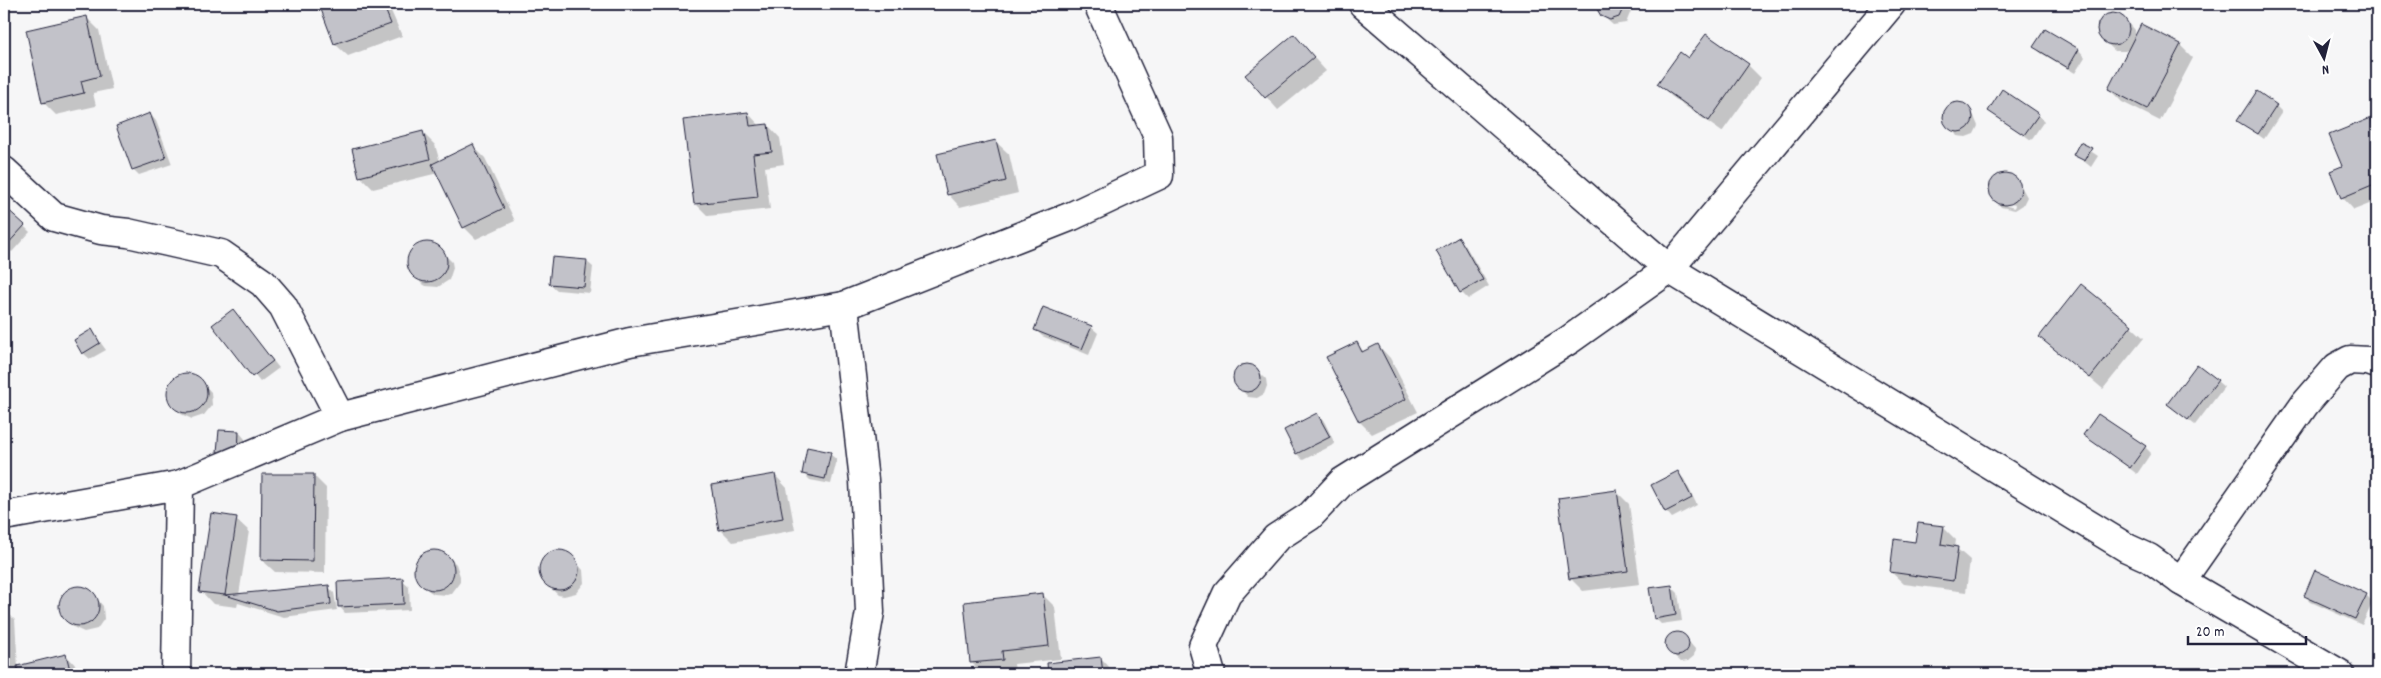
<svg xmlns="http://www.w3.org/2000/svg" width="2381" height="678" viewBox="0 0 2381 678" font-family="Dekko,sans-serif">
	<rect width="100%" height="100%" fill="#f6f6f7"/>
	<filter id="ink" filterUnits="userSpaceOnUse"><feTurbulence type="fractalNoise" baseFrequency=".02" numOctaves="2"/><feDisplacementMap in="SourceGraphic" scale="10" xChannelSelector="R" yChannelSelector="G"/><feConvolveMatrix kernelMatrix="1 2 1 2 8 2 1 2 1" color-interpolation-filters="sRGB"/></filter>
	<g filter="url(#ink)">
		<g fill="#0003">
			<path d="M320,4h68l14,32 -54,20 -13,-12z"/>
			<path d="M1596,4h33l2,7 -5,12 -13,2 -15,-13z"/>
			<path d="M2102,4h16l-9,6z"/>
			<path d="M2110,13l10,2 7,7 7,8v10l46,5 13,13 -33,63 -38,-19 -13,-13 22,-41 -6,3h-10l-15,-14 -3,-10 5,-9z"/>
			<path d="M86,17l13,13 13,59 -19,4 3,13 -40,9 -13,-13z"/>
			<path d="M2045,30l34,20 6,7 -10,16 -34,-20 -6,-6z"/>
			<path d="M1706,35l42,30 13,13 -39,54 -51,-36 -12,-13 30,-23z"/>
			<path d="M1294,36l32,35 -48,39 -31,-35z"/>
			<path d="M1958,104l9,3 6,7 5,12 -4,8 -8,3 -9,-1 -13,-19 3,-8z"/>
			<path d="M2276,106l6,6 -18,27 -25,-18z"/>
			<path d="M1990,110l48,5 6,6 -13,19z"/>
			<path d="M748,113l12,13 8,-1 12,13 4,26 -19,3 5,42 -62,7 -12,-12 -11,-83z"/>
			<path d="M150,114l6,7 16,43 -33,11 -6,-6z"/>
			<path d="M2370,120l7,7v74l-23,9 -12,-13 1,-30z"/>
			<path d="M423,133l12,12 5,17 33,-16 12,12 30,63 -39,18 -12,-12 -26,-54 -65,16 -13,-13z"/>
			<path d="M996,142l13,12 9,39 -58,14 -12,-13z"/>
			<path d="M2080,144l18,12 -7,11 -16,-13z"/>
			<path d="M2009,174l11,10 7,13 -4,8 -8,5 -14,-3 -3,-4 16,5 1,-3 -19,-5v2l-6,-11 2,-10 7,-6z"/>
			<path d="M4,207l26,25 -18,20 -8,-7z"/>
			<path d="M1459,239l6,6 24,41 -21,13 -7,-7z"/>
			<path d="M430,243l5,2 17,17 1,6 -4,12 -11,7 -12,-1 -5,-3 -13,-17 1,-12 8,-8z"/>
			<path d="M586,261l7,6 -3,26 -33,-3 -7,-6z"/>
			<path d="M233,311l46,57 -19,14 -46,-57z"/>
			<path d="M2131,326l13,12 -41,51 -62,-52z"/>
			<path d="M1091,327l7,6 -9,22 -47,-19 -6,-6z"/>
			<path d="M92,331l14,19 -16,9 -7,-6z"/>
			<path d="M1357,344l7,8 14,-7 12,13 28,54 -46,22 -12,-12 -32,-64z"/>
			<path d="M1244,365l9,1 13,13 1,7 -3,8 -7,4 -9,-1 -12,-13 -2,-8 3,-7z"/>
			<path d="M190,374l6,2 15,16 1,13 -8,10 -12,4 -11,-5 -13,-18 2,-12 8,-8z"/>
			<path d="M2217,381l7,6 -29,38 -27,-21z"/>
			<path d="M1317,414l7,7 11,23 -32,16 -6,-6 -11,-24z"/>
			<path d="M239,432l6,7 -1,20 -19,-2 -7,-6z"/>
			<path d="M2085,435l60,12 6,6 -14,21z"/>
			<path d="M830,454l7,6 -6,24 -21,-4 -7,-7z"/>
			<path d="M1678,473l6,6 13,26 -25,13 -6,-7z"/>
			<path d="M313,475l13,13 -1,85 -50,-1 -13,-12z"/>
			<path d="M775,475l12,13 8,42 -62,12 -13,-13z"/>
			<path d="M1616,491l13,13 11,80 -57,7 -12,-12z"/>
			<path d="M236,519l13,12 -10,64 89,-9 6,7 3,17 -53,7 -46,-14 -1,4 -24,-3 -12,-13z"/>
			<path d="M1943,527l13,13 -1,7 15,13 -4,32 -62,-8 -13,-12 26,-29z"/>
			<path d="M437,551l12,6 7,7 4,12v6l-8,11 -5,2 -13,-1 -5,-3 -13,-17 1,-12 9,-9z"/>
			<path d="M555,552l13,1 15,17 1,13 -8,10 -12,3 -6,-1 -16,-15 -2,-12 2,-6 8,-8z"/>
			<path d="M402,580l7,6 1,24 -65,3 -6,-7z"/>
			<path d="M1672,587l6,6 4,28 -21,3 -6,-6z"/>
			<path d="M75,588l13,1 15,17 1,13 -7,10 -13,3 -11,-5 -13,-17 2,-12 8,-8z"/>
			<path d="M1042,594l13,13 6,52 -47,5 1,8 -32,2 -11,-11z"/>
			<path d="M2366,595l7,7 -11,23 -51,-23 -6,-6z"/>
			<path d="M4,609l11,11 3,47 48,-12 12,13 2,6h-59l-2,-4 -1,4h-14z"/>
			<path d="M1677,633l7,3 11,13 -1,7 -6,5 -7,1 -13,-12 -2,-8 4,-7z"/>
			<path d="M1101,658l12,13 1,3h-65l-1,-10z"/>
			<path d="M628,671l64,3h1h-66z"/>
		</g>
		<g fill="#c2c2c9" stroke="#22223b">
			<path d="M319,4h64l8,20 -57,20z"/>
			<path d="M1594,4h31l-6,13 -9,3 -9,-4z"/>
			<circle cx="2113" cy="29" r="16"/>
			<path d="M87,16l13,60 -19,5 3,12 -42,10 -16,-73z"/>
			<path d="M2141,24l40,20 -34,65 -39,-20z"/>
			<path d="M2045,29l34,20 -11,19 -35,-21z"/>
			<path d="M1294,34l20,23 -49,41 -20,-23z"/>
			<path d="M1706,34l43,30 -40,57 -52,-37 23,-32 8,6z"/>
			<path d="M2002,89l37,25 -15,21 -36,-24z"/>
			<path d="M2257,91l20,14 -19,29 -21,-13z"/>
			<circle cx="1958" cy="117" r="15"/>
			<path d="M748,112l2,14 18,-2 4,28 -19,2 5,43 -64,7 -11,-84z"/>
			<path d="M150,113l16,45 -34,12 -16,-44z"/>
			<path d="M2371,118l6,17v48l-36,15 -11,-27 12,-5 -13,-31z"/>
			<path d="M423,131l7,28 -71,18 -7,-28z"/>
			<path d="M996,140l10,41 -59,14 -10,-41z"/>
			<path d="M2080,142l12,6 -7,13 -12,-6z"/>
			<path d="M473,144l31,64 -41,20 -31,-64z"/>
			<circle cx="2005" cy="189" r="16"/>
			<path d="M4,206l21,19 -20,22 -1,-1z"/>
			<path d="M1459,237l24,43 -23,13 -24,-42z"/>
			<circle cx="427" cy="262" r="20"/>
			<path d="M552,257l35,3 -3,27 -35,-3z"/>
			<path d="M2081,284l51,41 -42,53 -51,-41z"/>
			<path d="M1043,307l49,19 -10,23 -48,-19z"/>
			<path d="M233,309l40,52 -21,16 -40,-52z"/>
			<path d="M92,329l8,14 -18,11 -8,-14z"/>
			<path d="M1357,342l5,10 16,-8 28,55 -47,23 -33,-65z"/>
			<circle cx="1247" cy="378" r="14"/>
			<path d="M2197,364l21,16 -30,40 -21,-16z"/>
			<circle cx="187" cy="393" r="20"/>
			<path d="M1317,413l13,24 -34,17 -12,-24z"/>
			<path d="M2098,414l48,32 -16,22 -47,-33z"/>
			<path d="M219,430l20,1 -1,23 -21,-2z"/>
			<path d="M807,447l24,5 -6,27 -23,-5z"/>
			<path d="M1678,471l14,27 -27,14 -14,-27z"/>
			<path d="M262,474h52l-1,87 -52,-1z"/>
			<path d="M775,474l8,44 -64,12 -8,-45z"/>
			<path d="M1617,490l11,81 -59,8 -11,-81z"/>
			<path d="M211,513l26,4 -12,78 -26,-3z"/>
			<path d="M1918,523l26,3 -3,18 17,3 -5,34 -63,-9 4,-33 21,3z"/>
			<circle cx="434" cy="570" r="20"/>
			<circle cx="559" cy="570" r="20"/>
			<path d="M2315,570l52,24 -12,25 -51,-23z"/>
			<path d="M403,578l1,26 -66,3 -1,-25z"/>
			<path d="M329,585l2,19 -54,7 -52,-16z"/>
			<path d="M1672,585l4,30 -22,4 -5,-31z"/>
			<circle cx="79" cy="606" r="20"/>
			<path d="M1043,593l6,53 -47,5 1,9 -33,3 -6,-61z"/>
			<path d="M4,622l3,47h-3z"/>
			<circle cx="1677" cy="644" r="12"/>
			<path d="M66,654l5,20h-52l-2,-8z"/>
			<path d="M1101,657l2,17h-55l-1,-11z"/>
			<path d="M626,669l67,4v1h-67z"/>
		</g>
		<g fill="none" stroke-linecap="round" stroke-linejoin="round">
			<defs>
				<g id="minor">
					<path d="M1363,4l306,265 458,279 22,10 32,23 159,93"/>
					<path d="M4,171l50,46 47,13 27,3 93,21 42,29 20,23 57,111"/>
					<path d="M844,306l20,174 6,132 -11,62"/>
					<path d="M4,516l175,-31"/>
					<path d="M2181,581l124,-177 32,-37 13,-7 18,1 9,3"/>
					<path d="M176,674l3,-189 161,-68 290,-75 214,-36 228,-90 87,-41 -1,-38 -60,-133"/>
					<path d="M1211,674l-8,-28 24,-52 49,-56 34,-22 32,-34 227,-142 100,-71 222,-265"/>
				</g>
			</defs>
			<use href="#minor" stroke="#22223b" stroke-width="31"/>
			<use href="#minor" stroke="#fff" stroke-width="28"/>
		</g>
	</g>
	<rect width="2381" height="678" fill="none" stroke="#fff" stroke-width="20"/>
	<rect x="10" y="10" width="2361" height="658" fill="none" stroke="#22223b" stroke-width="2" filter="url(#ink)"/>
	<g transform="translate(2324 58) rotate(173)" stroke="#ffffff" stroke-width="4" paint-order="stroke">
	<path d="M0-4L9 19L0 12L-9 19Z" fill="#22223b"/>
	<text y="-8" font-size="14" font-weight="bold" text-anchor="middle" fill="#22223b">N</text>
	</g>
	<path d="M2188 636v8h118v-8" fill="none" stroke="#22223b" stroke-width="2.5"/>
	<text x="2196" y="636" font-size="15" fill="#22223b" stroke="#ffffff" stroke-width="4" paint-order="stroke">20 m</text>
</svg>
